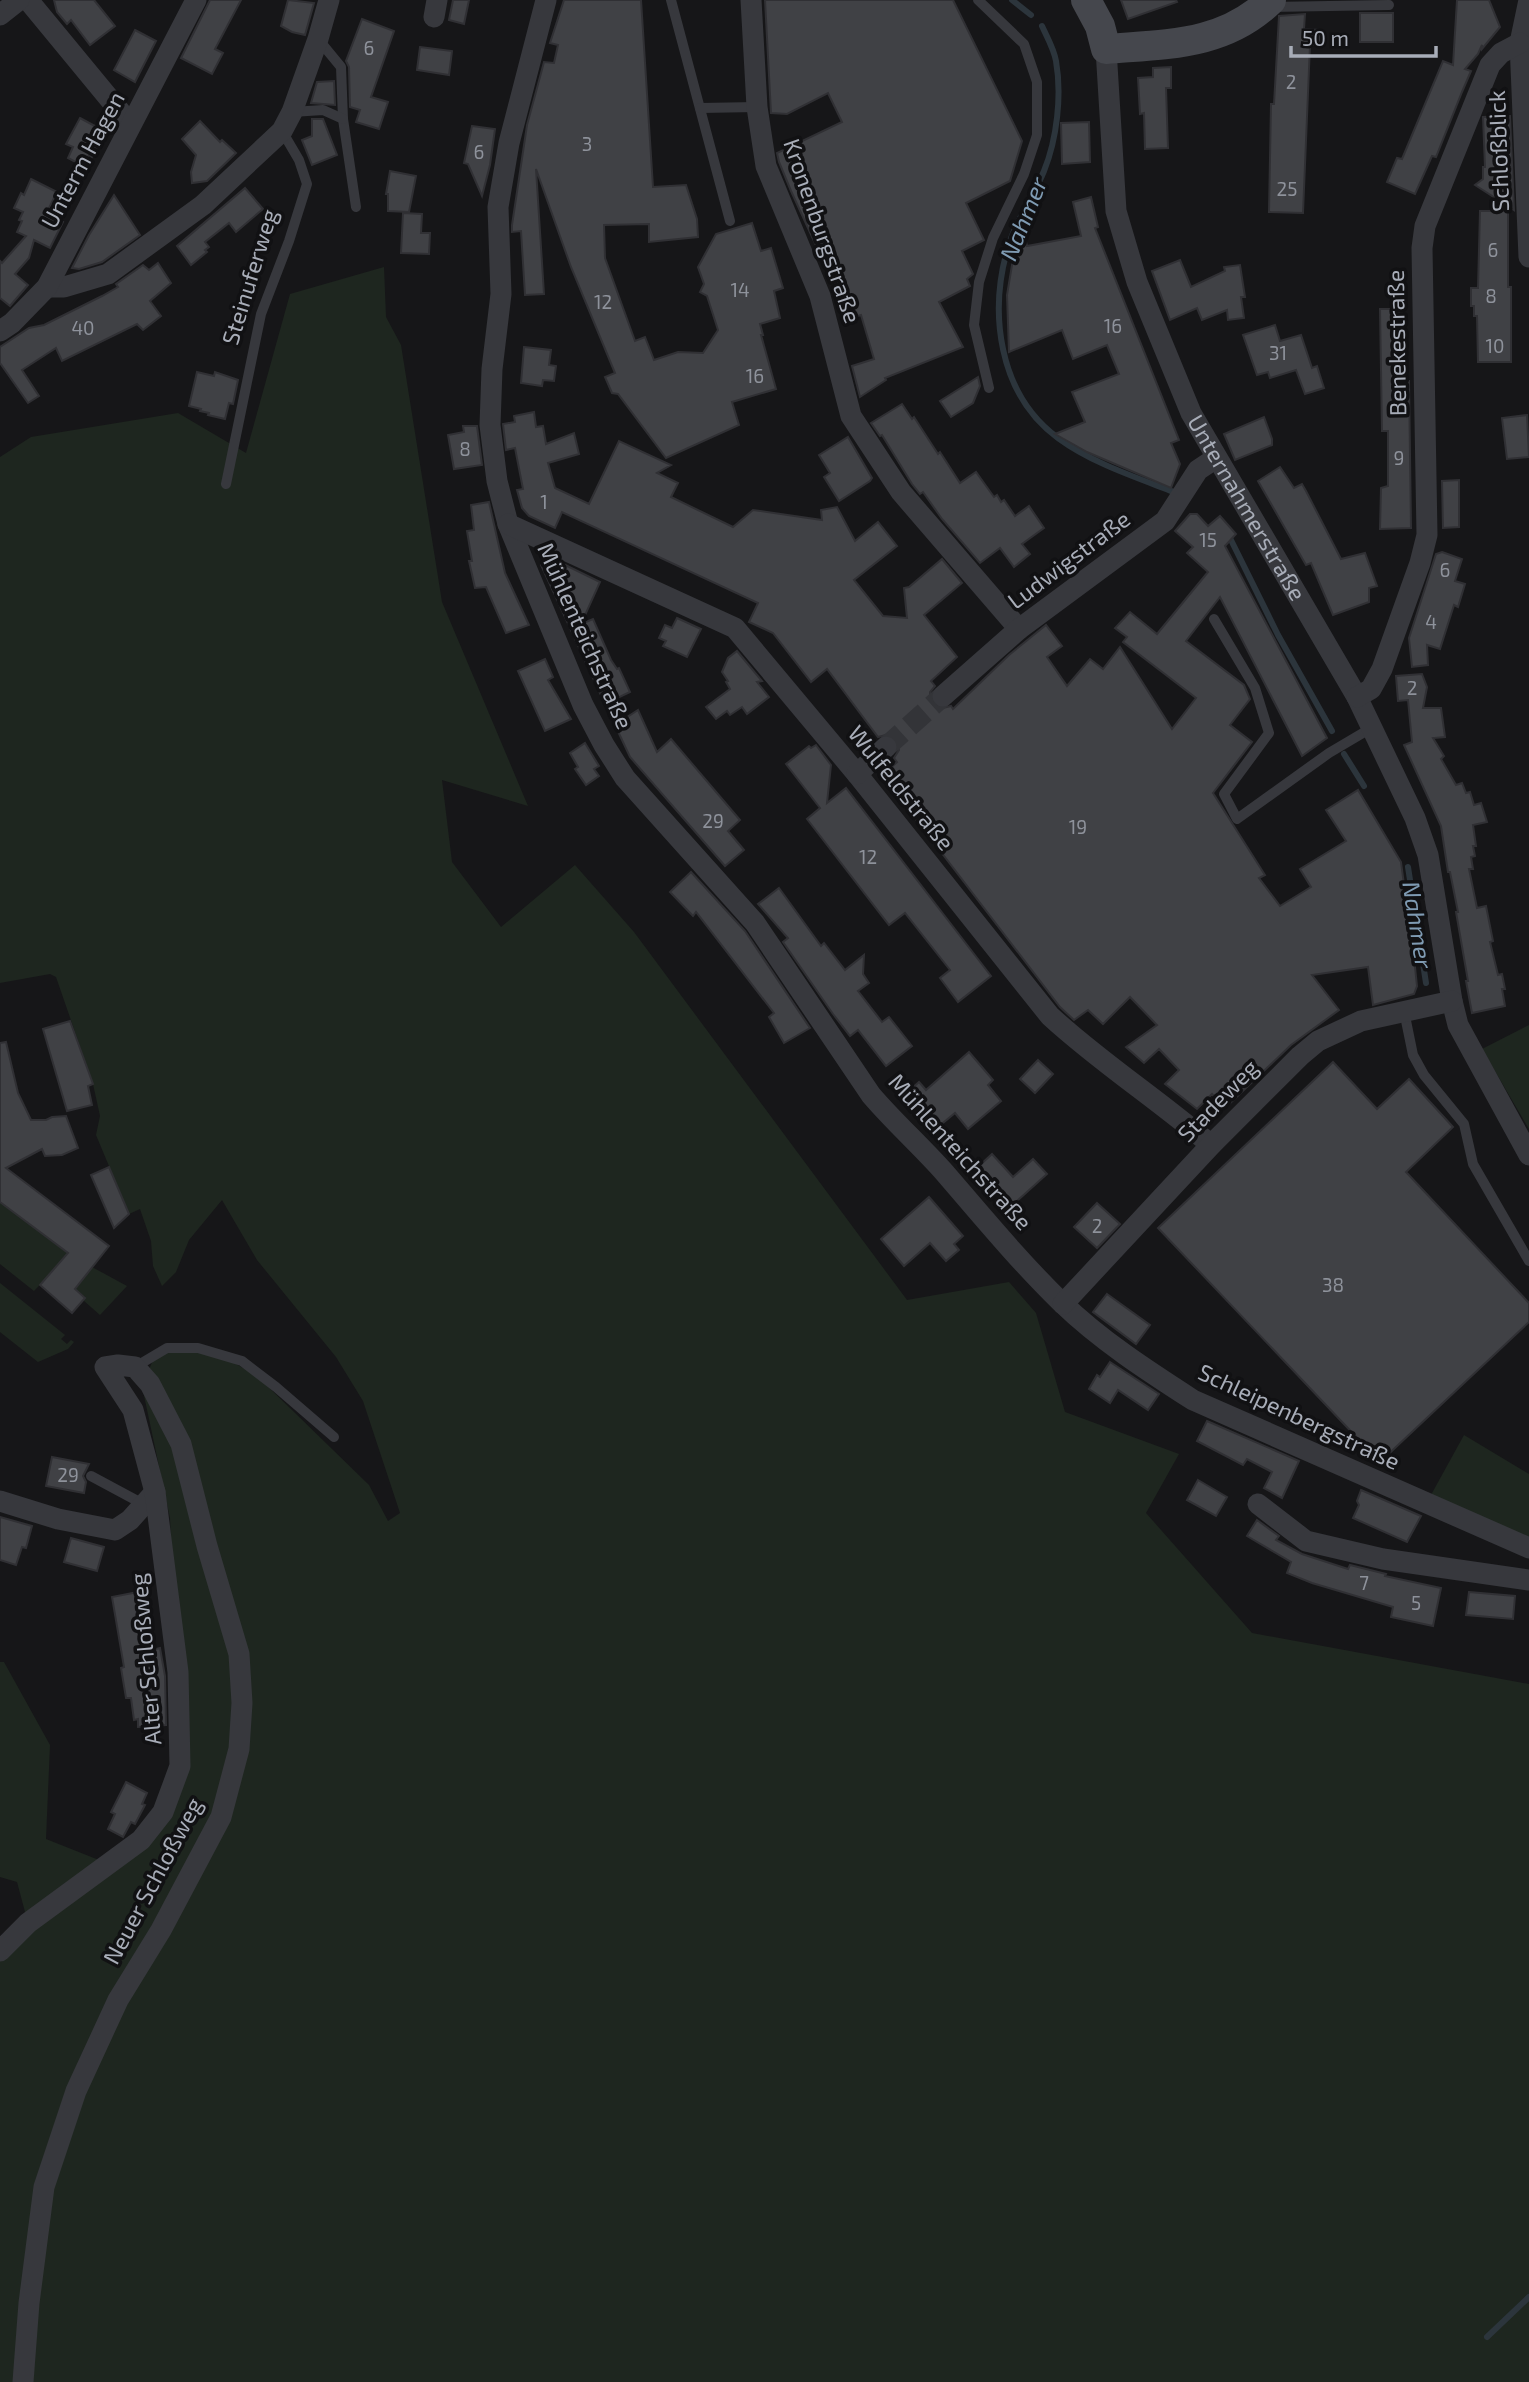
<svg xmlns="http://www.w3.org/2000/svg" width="1529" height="2382" viewBox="0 0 1529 2382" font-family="'Exo 2',sans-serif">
	<rect width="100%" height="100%" fill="#161618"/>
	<g fill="#1e261f">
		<path d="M384,267l2,50 15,28 41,257 86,204 -86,-26 10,82 49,65 74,-62 59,67 273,368 102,-18 27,31 29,99 114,42 -33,59 106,120 277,51v698h-1529v-431l28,-28 -11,-41 -17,-5v-215h4l46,83 -4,94 63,25 32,-24 39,-74 -10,-248 -28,-132 14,-33 30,-4 37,8 33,18 113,110 19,36 12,-8 -37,-112 -27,-44 -79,-97 -35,-60 -33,40 -13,32 -14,14 -9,-20 -2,-25 -11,-32 -11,5 -33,-79 4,-19 -7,-32 -37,-107 -6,-3 -50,9v-526l31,-20 147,-24 68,40 44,-159z"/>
		<path d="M1529,1025v104l-47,-80z"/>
		<path d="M0,1202l89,67 3,-2 35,19 -27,29 -17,-15 2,-3 -31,-27 -20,21 -34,-27z"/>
		<path d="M0,1283l65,52 -4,4 6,5 4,-4 3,2 -6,7 -30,13 -38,-30z"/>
		<path d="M1464,1435l65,39v74l-103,-44z"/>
	</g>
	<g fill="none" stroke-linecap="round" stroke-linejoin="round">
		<g stroke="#2c353c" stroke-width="6">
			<path d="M1012,0l19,15"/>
			<path d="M1042,26c5,11 12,23 14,35 6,34 1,78 -12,110 -10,25 -27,47 -35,73 -21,67 -11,150 49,194 34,25 77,39 116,54"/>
			<path d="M1231,540l47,95 54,96"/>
			<path d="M1344,754l20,32"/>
			<path d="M1408,867l18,116"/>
			<path d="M1487,2337l42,-40"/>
		</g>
	</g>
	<g fill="#404145" stroke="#303034" stroke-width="2">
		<path d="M54,0h40l21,26 -25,19 -19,-25 -4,4 -10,-12z"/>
		<path d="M210,0h31l-26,49 8,4 -11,21 -31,-16z"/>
		<path d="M288,0l26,3 -9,32 -13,-3 -11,-6z"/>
		<path d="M453,0h16l-5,24 -15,-4z"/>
		<path d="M564,0h77l12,187 33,-2 11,34 1,18 -49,5v-18l-45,1 1,33 30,83 10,-4 9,23 24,-8 25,1 15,-23 -11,-34 -7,-4 4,-8 -6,-17 18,-33 36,-11 9,28 10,-3 12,40 -9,3 6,27 -20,6 3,11h-2l15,54 -44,13 7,23 -73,33 -48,-64 -6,-1 -7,-16 10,-4 -44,-106 -35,-98 8,125 -19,1 -4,-64 -9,1v-7l15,-100 17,-63 10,1 4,-18 -8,-2z"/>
		<path d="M765,0h188l69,141 -12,40 -44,22 18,37 -22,11 11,23 -6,5 3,7 -31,16 24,45 -78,31 1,2 -26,17 -8,-31 22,-7 -13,-44 -10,3 -4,-5 -56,-122 -12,-29 -2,-9 65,-31 -14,-29 -41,21 -16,-1z"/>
		<path d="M1121,0h55l1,2 -49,17z"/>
		<path d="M1457,0h32l11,27 -18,22v-4l-4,9 -13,15 6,2 -9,21 -26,65 -4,-1 -17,38 -28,-12 10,-24 5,1 41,-98 10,4z"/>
		<rect x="1360" y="13" width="33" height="29"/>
		<path d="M1305,14l-1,15 15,1v15h-9l-7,168 -34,-1 2,-108h3l5,-88z"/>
		<path d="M362,19l32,12 -23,66 17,5 -9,27 -23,-7 4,-12 -10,-3 -1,-40 -3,-6z"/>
		<path d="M135,30l21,11 -21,41 -21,-12z"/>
		<path d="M420,47l32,4 -3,24 -32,-5z"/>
		<path d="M1171,67v21h-5l2,60 -23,1 -1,-36 -4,1 -2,-36 15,-1v-9z"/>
		<path d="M334,81l1,24 -24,-2 6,-21z"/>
		<path d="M1510,116l4,94 -39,-25 8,-6v-12h2l-2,-50z"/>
		<path d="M80,118l26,14 -14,25 -3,-2 -6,11 -15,-8 5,-11 -7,-3z"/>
		<path d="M312,119h11l14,36 -25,10 -10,-25 10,-4z"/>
		<path d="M200,121l20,21 2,-2 14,13 -29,28 -15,2 -1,-11 5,-17 -14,-16z"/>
		<path d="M1089,122l1,40 -28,2 -1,-41z"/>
		<path d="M472,126l23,3 -5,36 -8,31 -14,-32 -4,-1z"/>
		<path d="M390,171l26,5 -7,36 -21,-1v-17h-2z"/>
		<path d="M31,179l26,13 -11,22 17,8 -13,26 -16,-8 -5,18 -14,16 13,11 -18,21 -10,-8v-37l2,2 24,-27 -9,-4 5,-11 -3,-1 4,-8 -9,-4 7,-15 3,2z"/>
		<path d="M245,188l18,21 -27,23 -7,-9 -24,19 4,5 -4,3 2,2 -16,13 -14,-19z"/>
		<path d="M114,195l26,40 -38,27 -23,7 -7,-1 17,-33z"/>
		<path d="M1091,197l7,30 -3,1 84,212 -8,3 9,21 -9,24 -84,-36 -32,-18 30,-12 -13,-30 47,-18 -12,-29 -34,14 -11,-29 -53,22 -2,-57 13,-78 7,29 54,-10 -8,-34z"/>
		<path d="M1480,211h28v76h3v75h-33l-1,-46h-3v-10h-3v-18h7z"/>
		<path d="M403,213l19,1 -1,19h9l-1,21 -28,-1z"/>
		<path d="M1180,260l11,27 34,-16 -1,-4 16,-2 5,32h-4l3,21 -16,2 -1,-10 -25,10 -5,-12 -27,12 -18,-49z"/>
		<path d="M158,263l13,20 -21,18 11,15 -18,14 -6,-6 -75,37 -6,-13 -34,22 17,26 -11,7 -28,-40v-16l29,-19 15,-3 58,-29 16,-9 -2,-3 27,-19 6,5z"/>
		<path d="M1380,309h22l3,72h4l2,147 -31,1 1,-41 7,-2v-55h-6z"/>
		<path d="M1275,325l5,16 21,-6 11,33 5,-2 7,22 -19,6 -9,-24 -26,8 -2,-6 -11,3 -14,-40z"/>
		<path d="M524,347l27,3 -2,15 7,1 -2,15 -11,-1 -1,6 -21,-3z"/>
		<path d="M197,372l17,4 1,-4 23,8 -5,24 -4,-1 -4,16 -17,-4 1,-2 -9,-2 1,-2 -12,-3z"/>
		<path d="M978,377l2,9 -7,17 -22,14 -11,-16z"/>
		<path d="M902,404l10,15 2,-2 24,37 2,-2 20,31 16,-11 18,25 3,-2 4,7 3,-2 11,16 14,-10 15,22 -22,16 8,10 -16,13 -14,-19 -20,15 -38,-44 -19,-27 -3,2 -8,-10 -30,-49 -2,1 -9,-13z"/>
		<path d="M534,412l2,15 7,-1 3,18 28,-11 5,21 -31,9 7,25 34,16 30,-63 52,24 -14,8 21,10 -7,14 62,30 20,-17 69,10 -1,-10 16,-3 18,34 23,-19 19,24 -43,34 29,36 24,2 -3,-30 5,-1 33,-28 20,24 -38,32 33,42 -26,24 4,5 -5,6v7l9,10 12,-3 2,3 56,-54 37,-30 16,21 -15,11 20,29 23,-27 13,10 17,-22 52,82 24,-31 -73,-56 4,-5 -12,-9 15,-16 27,22 51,-62 -21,-19 6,-6 -18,-16 15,-17h7l11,12 12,-10 16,18 -11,12 102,192 -25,18 -82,-159 -34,44 58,44 6,14 -20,26 22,17 -39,51 52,82 -6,3 21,28 31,-19 -11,-18 46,-28 -20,-31 32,-20 43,72 14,105 2,19 -3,8 -41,11 -5,-38 -56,8 27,35 -48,35 -66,63 -13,-14 -15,15 -32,-25 14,-14 -20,-21 -15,14 -18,-16 31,-22 -27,-28 -27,27 -15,-14 -14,10 -14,-13 -175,-228 2,-8 10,-9 -3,-4 5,-8 -3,-11 -7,-5 -11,3 -51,-68 -16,13 -38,-49 -24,-11 9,-19 -196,-91 -7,16 -26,-12 -7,-8 -5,-18 6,-1 -8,-41 -9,2 -3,-26 12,-2 -1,-6z"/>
		<path d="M1527,415l2,42 -22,2 -5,-41z"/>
		<path d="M1264,417l8,22v6l-37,15 -11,-26z"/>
		<path d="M463,426h14l5,39 -28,4 -6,-34 16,-3z"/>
		<path d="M848,437l24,41 -2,3 -31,20 -15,-24 6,-4 -11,-18z"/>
		<path d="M1280,467l14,21 8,-4 4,7 35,68 24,-6 12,33 -8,2v14l-36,13 -22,-52 -5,2 -48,-84z"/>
		<path d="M1459,480v47l-16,1 -1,-47z"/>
		<path d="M489,502l16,71 24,52 -23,8 -20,-46 -11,1 -6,-27h3l-5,-30 7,-1 -3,-25z"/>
		<path d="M1442,552l20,7 -7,22 10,3 -7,23 -4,-2 -14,44 -13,-4 1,20 -16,2 -3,-29 27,-84z"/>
		<path d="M549,557l51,25 -19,42 12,-5 18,41 6,9 2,-1 11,24 -25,12 -64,-139z"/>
		<path d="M677,618l24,11 -14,28 -24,-11 3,-5 -7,-3 6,-13 7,3z"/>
		<path d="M737,651l25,30 -5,1 12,15 -22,17 -5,-7 -12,8 -3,-4 -11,8 -10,-12 24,-18 -4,-7 2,-1 -6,-9 6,-14z"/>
		<path d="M545,659l8,18 -5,3 23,39 -26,12 -27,-60z"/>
		<path d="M1422,674l5,13 -4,21h18l4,29 -12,1 11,18 -3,3 15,26 6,-2 4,10 4,-1 4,13 7,-2 6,19 -14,3 3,21h-3l2,10 -4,1 2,12h-4l8,39 9,-2 7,35 -3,1 8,33 4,-1 3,15h-3l3,17 -33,7 -6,-32h2l-12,-69h2l-8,-40h-2l-7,-46 -37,-81 8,-3 -4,-42 -10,1 -2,-25z"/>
		<path d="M638,710l19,42 14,-13 69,81 -12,11 16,19 -19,16 -95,-109 -15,-32z"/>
		<path d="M585,743l14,23 -5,3 5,7 -13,9 -11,-16 3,-2 -8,-14z"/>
		<path d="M816,745l15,20 -4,38 19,-15 145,188 -33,26 -18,-24 10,-8 -45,-57 -16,12 -82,-106 13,-11 -34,-44 23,-18 2,2z"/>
		<path d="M691,872l54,59 65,97 -26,15 -15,-26 5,-4 -78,-101 -3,4 -23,-24z"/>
		<path d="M779,888l42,58 3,-3 21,27 19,-15 -1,19 6,9 -11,8 24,31 7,-5 23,29 -26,20 -28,-36 -8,6 -17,-22 -50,-72 5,-4 -30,-34z"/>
		<path d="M70,1021l23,63 -5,2 4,19 -25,6 -24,-82z"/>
		<path d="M6,1042l12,51 13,27h15l6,-3 14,-1 12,32 -16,7 -17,1 -3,-7 -36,19 103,78 -34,43 10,9 -13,15 -32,-28 28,-32 -68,-51v-159z"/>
		<path d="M969,1052l24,28 -5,5 13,16 -33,28 -13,-16 -17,14 -6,-7 -6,5 -25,-27 18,-16 7,8z"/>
		<path d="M1038,1060l15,14 -18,19 -15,-14z"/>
		<path d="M1333,1062l44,47 32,-30 44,48 -47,45 123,131v19l-149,140 -222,-234z"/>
		<path d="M992,1154l21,23 20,-18 14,15 -39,35 -14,-15 6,-5 -21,-23z"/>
		<path d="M109,1167l20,47 -15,14 -23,-53z"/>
		<path d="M929,1197l34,39 -9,8 5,6 -13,11 -16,-18 -26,23 -23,-27z"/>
		<path d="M1097,1203l23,21 -23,24 -23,-21z"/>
		<path d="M1107,1294l43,31 -14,19 -43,-32z"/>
		<path d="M1110,1362l49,32 -11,16 -30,-20 -8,13 -21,-14 8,-14 3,2z"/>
		<path d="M1207,1421l92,40 -17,37 -18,-10 8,-16 -25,-13 -4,6 -46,-24z"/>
		<path d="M52,1457l37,7 -6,12 3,6 -2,11 -38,-7z"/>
		<path d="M1198,1480l29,17 -11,19 -29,-16z"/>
		<path d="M1361,1490l60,26 -14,26 -54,-24 6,-13 -2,-4z"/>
		<path d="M0,1517l32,9 -6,22 -4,-1 -6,18 -16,-5z"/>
		<path d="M1257,1520l22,16 -3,4 26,14 46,15 2,-4 36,9 -1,2 56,12 -8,38 -42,-9 2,-10 -81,-24 -25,-10 4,-11 -44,-26z"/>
		<path d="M71,1538l33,9 -7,24 -33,-9z"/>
		<path d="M143,1591l9,59 8,-2 5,28 1,49 -28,2v-8l-4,1 -3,-22h-5l-5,-30 3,-1 -12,-70z"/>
		<path d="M1469,1592l46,4 -2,23 -47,-4z"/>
		<path d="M126,1782l21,11 -5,11 3,1 -10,19 -4,-2 -8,15 -15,-8 7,-15 -4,-2z"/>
	</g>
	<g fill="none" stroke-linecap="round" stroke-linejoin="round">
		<path stroke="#333438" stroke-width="21" stroke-dasharray="21 10" stroke-linecap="butt" d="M886,747l57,-51"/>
		<g stroke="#37383d" stroke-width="10">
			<path d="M671,0l59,221"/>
			<path d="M978,0l46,44 13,38v53l-13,39 -31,64 -14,44 -5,43 15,63"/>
			<path d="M1270,7l119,-2"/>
			<path d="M318,39l23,28 2,52 13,88"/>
			<path d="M700,108l57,-1"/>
			<path d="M292,112l31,-2 20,9"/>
			<path d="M226,484l35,-170 28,-73 18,-57 -8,-24 -17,-29"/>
			<path d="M1214,619l41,69 14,45 -45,61 13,25 92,-66 44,-26"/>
			<path d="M1404,1011l9,44 11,20 40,49 9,40 56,97"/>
			<path d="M135,1367l32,-19h31l44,13 34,26 58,50"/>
			<path d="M91,1476l54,29"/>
		</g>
		<g stroke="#37383d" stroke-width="21">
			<path d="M28,0l94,114 10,8"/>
			<path d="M546,0l-37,143 -11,64 3,87 -9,75 -2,56 7,56 11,43 75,181 21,40 21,33 130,145 116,172c23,27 49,50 73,77 38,44 75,89 117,130 39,38 87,69 132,98l336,148"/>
			<path d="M751,0l6,107 9,59 54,130 31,120 50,76 118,137"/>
			<path d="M1529,0l-9,43 9,214"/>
			<path d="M0,15l19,-15"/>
			<path d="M434,17l3,-17"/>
			<path id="s1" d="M1106,49l10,162 21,71 54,131 166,284 58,121 13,37 24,146 6,24 71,130"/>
			<path d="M47,287h17l44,-13 95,-69 79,-74 10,-19 26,-73 11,-39"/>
			<path d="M0,331l12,-8 35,-36 149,-287"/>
			<path d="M508,524l227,104 122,146 193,242c51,47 109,84 161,129"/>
			<path d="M943,696l76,-67 146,-108 33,-51 18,-12"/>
			<path d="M1357,697l14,-8 11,-20 38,-106 7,-28 -5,-287 3,-22 65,-161 11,-12 19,-10"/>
			<path d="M857,774l29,-27"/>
			<path d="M1063,1304l148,-159 89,-89 18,-15 43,-20 91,-20"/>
			<path d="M0,1501l58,18 57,11 15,-10 25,-28"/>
			<path d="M1258,1504l48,37 77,18 146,21"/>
			<path d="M0,1951l28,-28 113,-83 22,-28 17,-46 -2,-94 -23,-180 -22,-82 -28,-43 13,-2 17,2 15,17 31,60 26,102 32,108 3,49 -3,46 -18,68 -60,113 -43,70 -42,91 -32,96 -15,116 -6,79"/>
		</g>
		<path stroke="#45474d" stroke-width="30" d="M1086,0l14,26 6,23c61,-5 118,-3 165,-49"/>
	</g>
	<g text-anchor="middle" stroke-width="7" stroke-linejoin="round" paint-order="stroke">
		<g font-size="19" fill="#8e929b">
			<text x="369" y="55">6</text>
			<text x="1291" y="89">2</text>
			<text x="587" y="151">3</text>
			<text x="479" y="159">6</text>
			<text x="1287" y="196">25</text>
			<text x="1493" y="257">6</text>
			<text x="740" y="297">14</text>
			<text x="1491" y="303">8</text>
			<text x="603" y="309">12</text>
			<text x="1113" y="333">16</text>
			<text x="83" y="335">40</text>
			<text x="1495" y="353">10</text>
			<text x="1278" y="360">31</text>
			<text x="755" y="383">16</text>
			<text x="465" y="456">8</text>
			<text x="1399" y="465">9</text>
			<text x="544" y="509">1</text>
			<text x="1208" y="547">15</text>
			<text x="1445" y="577">6</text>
			<text x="1431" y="629">4</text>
			<text x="1412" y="695">2</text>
			<text x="713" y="828">29</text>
			<text x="1078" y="834">19</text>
			<text x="868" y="864">12</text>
			<text x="1097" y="1233">2</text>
			<text x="1333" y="1292">38</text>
			<text x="68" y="1482">29</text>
			<text x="1364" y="1590">7</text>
			<text x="1416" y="1610">5</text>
		</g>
		<g font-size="23" fill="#a8adb8" stroke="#111113">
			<text transform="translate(1499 151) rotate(-92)" y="8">Schloßblick</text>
			<text transform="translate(83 160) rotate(-62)" y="8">Unterm Hagen</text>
			<text transform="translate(822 231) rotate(71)" y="8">Kronenburgstraße</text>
			<text transform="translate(250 277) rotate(-73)" y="8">Steinuferweg</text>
			<text transform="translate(1397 343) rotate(-91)" y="8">Benekestraße</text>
			<text dy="8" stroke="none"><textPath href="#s1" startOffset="488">Unternahmerstraße</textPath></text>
			<text transform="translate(1069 560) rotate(-37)" y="8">Ludwigstraße</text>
			<text transform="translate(585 636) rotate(66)" y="8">Mühlenteichstraße</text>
			<text transform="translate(901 788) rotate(51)" y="8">Wulfeldstraße</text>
			<text transform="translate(1218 1101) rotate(-46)" y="8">Stadeweg</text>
			<text transform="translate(960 1152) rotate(48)" y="8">Mühlenteichstraße</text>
			<text transform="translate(1299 1417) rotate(25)" y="8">Schleipenbergstraße</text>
			<text transform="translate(146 1659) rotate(-95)" y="8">Alter Schloßweg</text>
			<text transform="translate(153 1881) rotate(-62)" y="8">Neuer Schloßweg</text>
		</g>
		<g font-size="24" font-style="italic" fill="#7f9bb3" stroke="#111113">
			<text transform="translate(1024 219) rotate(-68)" y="8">Nahmer</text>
			<text transform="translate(1417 925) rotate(81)" y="8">Nahmer</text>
		</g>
	</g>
	<path d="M1291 46v10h145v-10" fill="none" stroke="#a8adb8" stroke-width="3.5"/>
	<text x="1302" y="46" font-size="21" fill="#a8adb8" stroke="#111113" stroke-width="5" paint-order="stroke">50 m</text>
</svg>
